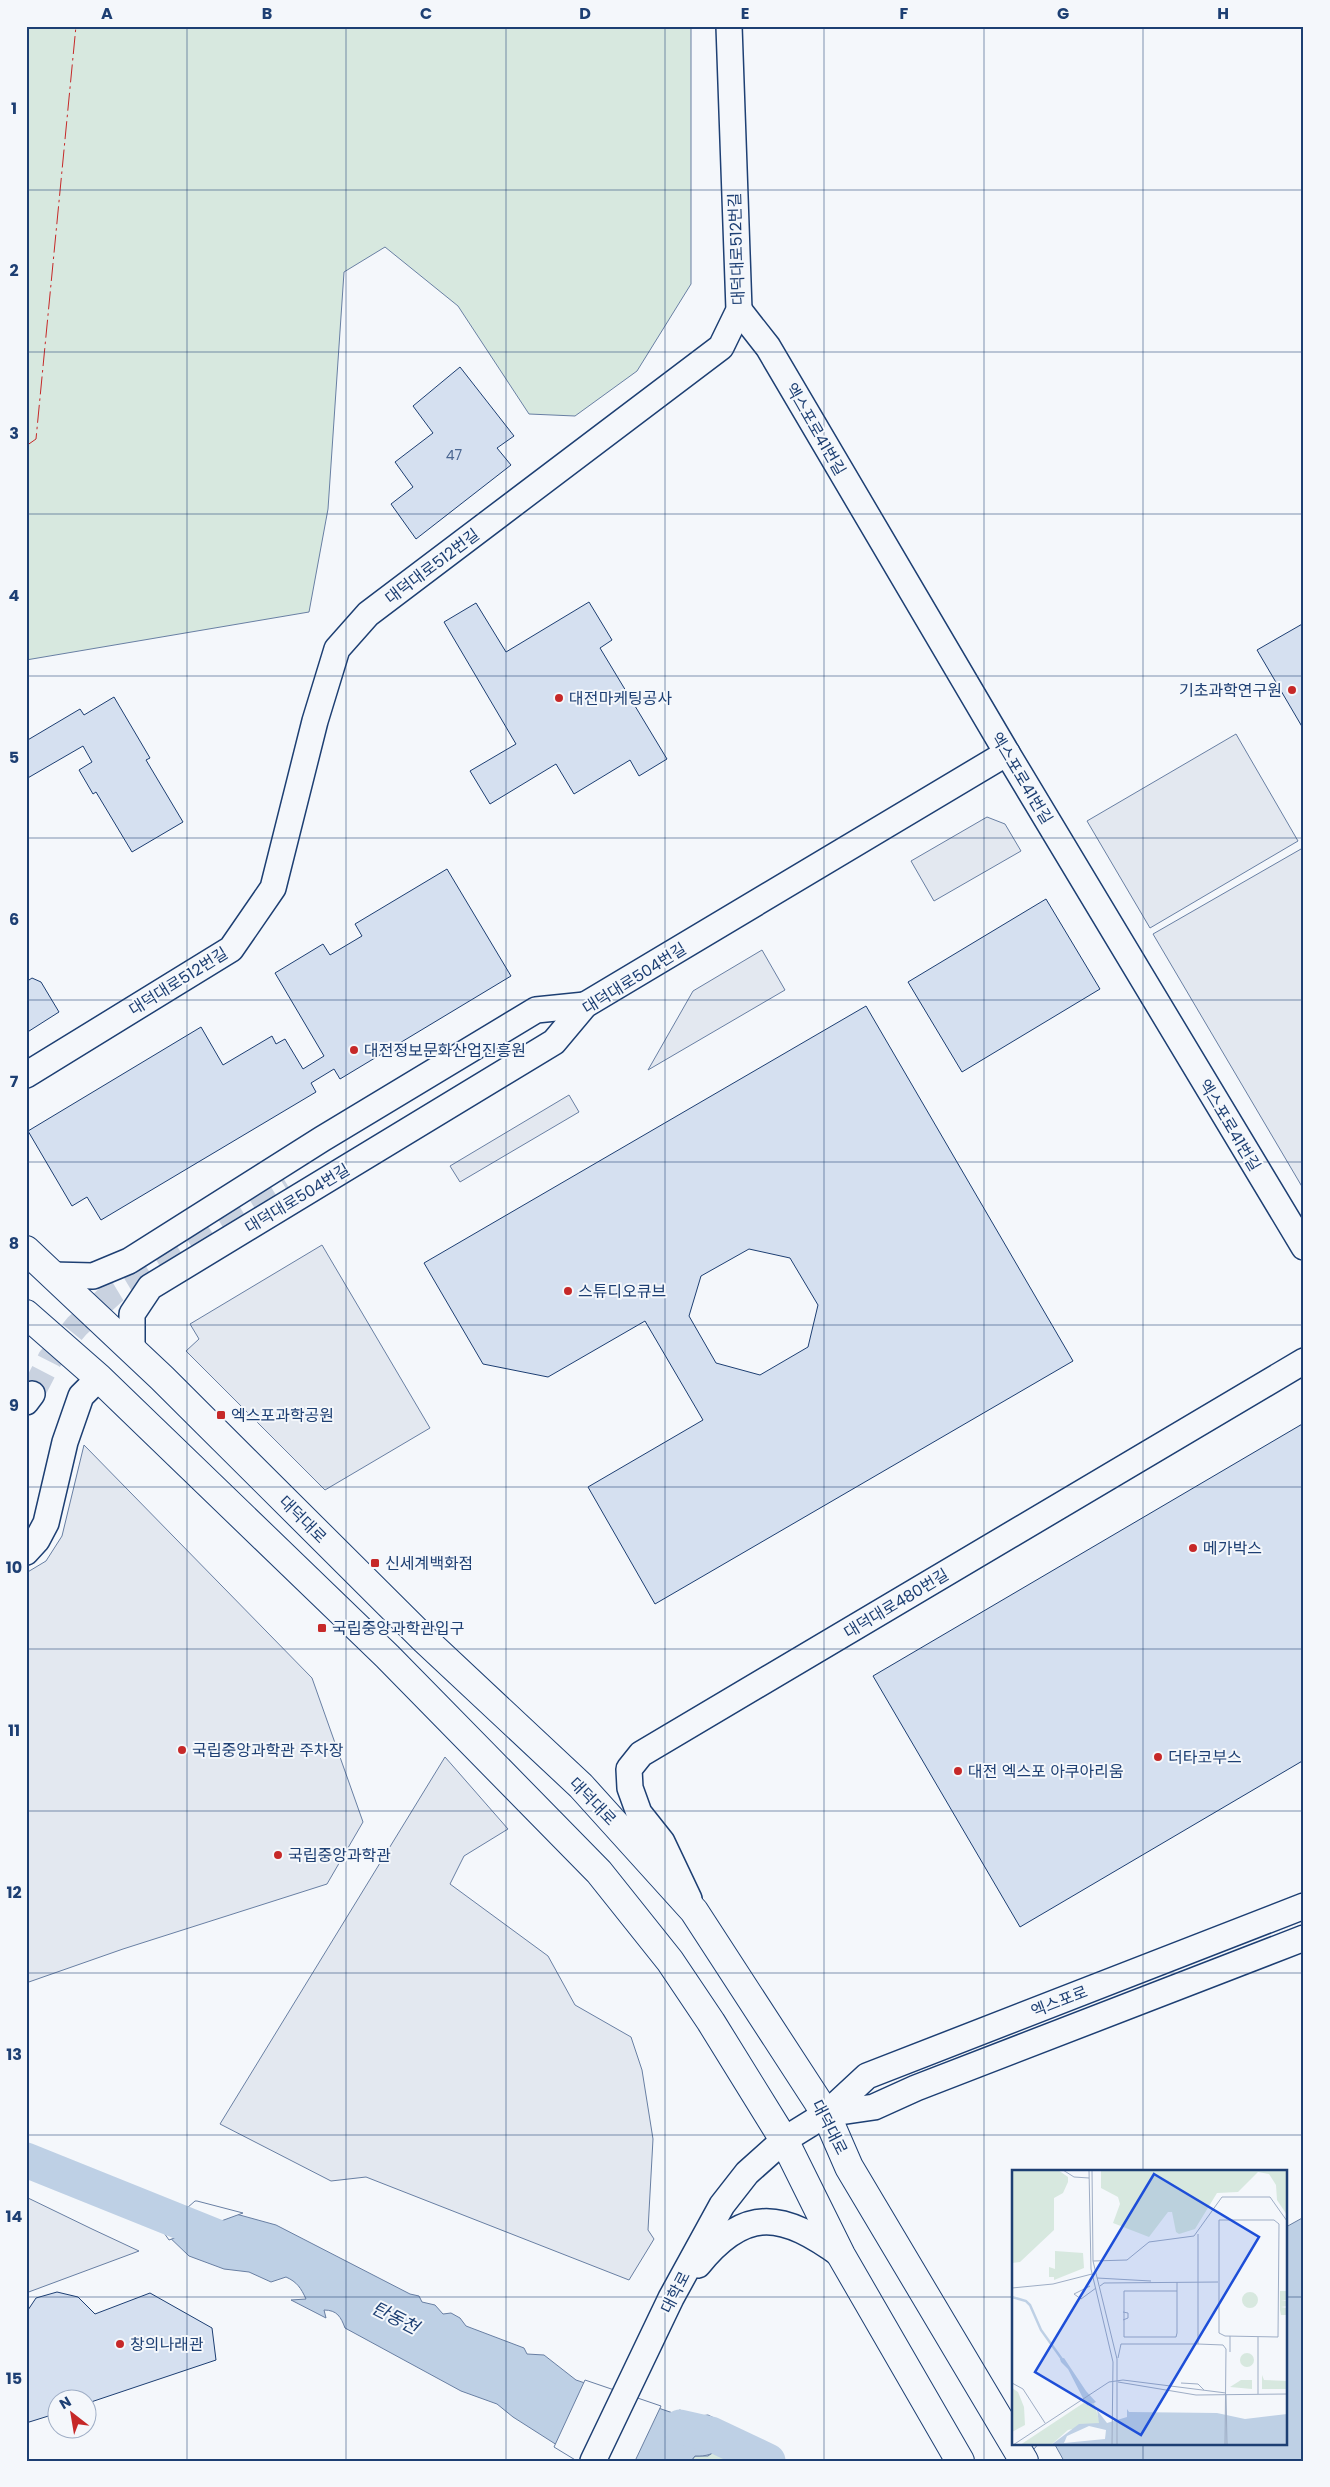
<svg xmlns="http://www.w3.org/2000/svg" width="1330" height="2487" viewBox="0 0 1330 2487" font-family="Poppins,'Noto Sans KR',sans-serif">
	<rect width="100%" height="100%" fill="#f4f7fb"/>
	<g fill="#d7e8df" stroke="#687fa3">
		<path d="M26,26h665v258l-54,87 -62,45 -46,-2 -71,-108 -73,-59 -41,25 -16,237 -19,103 -283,48z"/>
		<path d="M722,2446l30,15h-61l4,-5h13z"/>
	</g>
	<g fill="#e3e8f0" stroke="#687fa3">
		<path d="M1236,734l62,107 -148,87 -63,-107z"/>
		<path d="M987,817l18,7 16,27 -87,50 -23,-40z"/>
		<path d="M1301,849l3,5v336l-151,-256z"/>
		<path d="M762,950l23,40 -137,80 45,-79z"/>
		<path d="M569,1095l10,17 -119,70 -10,-16z"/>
		<path d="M322,1245l108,183 -105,62 -139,-139 13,-12 -9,-15z"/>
		<path d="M84,1445l228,233 51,144 -36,62 -204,65 -97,34v-410l20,-12 16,-25z"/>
		<path d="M445,1757l63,72 -44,27 -14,28 98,72 27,49 56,32 11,33 11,69 -5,91 6,9 -25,41 -263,-103 -35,4 -111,-57z"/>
		<path d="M26,2197l66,32 47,22 -113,42z"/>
	</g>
	<g fill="#bed0e5" stroke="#687fa3">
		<path d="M196,2203l80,22 134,69 9,2 3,6 13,3 8,9 8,-1 9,5 6,8 58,22 3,6 17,1 32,25 97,33 7,-3 12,7 16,-2 24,12c-10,19 -14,30 -37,29l-4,5h-109l-69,-44 -16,-13 -36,-13 -116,-63c-4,-11 -8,-18 -21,-18l2,8 -35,-18 15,-1c-5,-11 -9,-17 -20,-22l-15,5 -22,-10 -25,-3 -35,-13 -25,-24z"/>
		<path d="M1304,2217v244h-278l16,-18h244v-216z"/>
	</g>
	<g fill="#f4f7fb" stroke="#687fa3">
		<path d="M195,2201h2l46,12 -74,27 -7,-10z"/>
		<path d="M585,2380l76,26 -26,55h-58l-23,-14z"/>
		<path d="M1039,2443h15l10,18h-40z"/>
	</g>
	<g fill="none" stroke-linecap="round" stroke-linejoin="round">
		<g stroke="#bed0e5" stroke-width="35">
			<path d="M26,2160l194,78"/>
			<path d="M680,2427l31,7 57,27"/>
		</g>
	</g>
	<g fill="#d5e0f0" stroke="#1d3f73" fill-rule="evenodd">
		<path d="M460,367l54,69 -17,12 14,17 -95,74 -25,-35 22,-17 -18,-25 38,-29 -20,-27z"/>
		<path d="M589,602l23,38 -12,8 67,111 -28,17 -9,-16 -56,34 -18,-30 -66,40 -20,-33 46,-27 -72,-122 32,-19 30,49z"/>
		<path d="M1304,623v107l-47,-80z"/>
		<path d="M114,697l36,61 -4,2 37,62 -51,30 -36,-60 -3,2 -14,-24 13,-8 -9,-16 -57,33v-38l54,-32 4,6z"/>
		<path d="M447,869l64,107 -171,103 -6,-10 -23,14 5,9 -215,128 -14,-23 -15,9 -44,-75 173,-104 22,38 49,-29 4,8 9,-5 18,30 21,-13 -49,-83 48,-29 7,11 32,-19 -7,-12z"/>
		<path d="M1046,899l54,90 -138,83 -54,-90z"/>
		<path d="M32,978l9,4 18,30 -33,21v-51z"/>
		<path d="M866,1006l207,355 -418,243 -67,-117 115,-67 -58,-99 -97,56 -65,-13 -59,-101zM749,1249l41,9 28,47 -10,42 -48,28 -44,-12 -27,-47 12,-40z"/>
		<path d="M1304,1423v337l-284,167 -147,-251z"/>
		<path d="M57,2292l21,5 17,17 55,-21 62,35 4,32 -128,43v-3h-30v13l-32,10v-110l10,-15z"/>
	</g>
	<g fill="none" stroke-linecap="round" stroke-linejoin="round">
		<path stroke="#c9d2e0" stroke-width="25" stroke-dasharray="25 12" stroke-linecap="butt" d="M32,1394l18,-35 27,-33 38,-35 173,-105"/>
		<defs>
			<g id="secondary">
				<path d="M739,310l29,37 239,406 297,494"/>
				<path d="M26,1075l205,-126 42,-61 42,-167 22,-72 31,-35 353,-267 18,-37 -10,-284"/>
				<path d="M52,1275l41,1 36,-15 193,-122 214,-129 49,-5"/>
				<path d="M132,1349v-35l18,-27 404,-245 31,-37 422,-252"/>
				<path d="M26,1402l6,-8"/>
				<path d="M26,1552l11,-12 9,-17 19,-81 16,-46 18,-18"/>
				<path d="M689,1899l-27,-57 -23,-29 -9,-25 -1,-19 12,-15 663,-393"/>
				<path d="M826,2114l48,-7 42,-19 388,-150"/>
				<path d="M698,2265c49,-61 86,-51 143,-10"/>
				<path d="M593,2461l78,-163 51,-93 25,-32 37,-33 42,-26 41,-38 437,-170"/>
			</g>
			<g id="primary">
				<path d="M26,1250l136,128 263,262 156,146 113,125 132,203 23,53 175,294"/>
				<path d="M26,1314l73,64 288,278 212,216 71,89 41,61 73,118 57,115 119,206"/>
			</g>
		</defs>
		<use href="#secondary" stroke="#1d3f73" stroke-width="28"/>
		<use href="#primary" stroke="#1d3f73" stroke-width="30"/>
		<use href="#secondary" stroke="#f4f7fb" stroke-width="25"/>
		<use href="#primary" stroke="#f4f7fb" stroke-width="28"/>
		<path stroke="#c62828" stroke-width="1" stroke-dasharray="18 4 2.5 4" stroke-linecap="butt" d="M26,446l10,-7 40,-413"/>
	</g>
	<path fill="none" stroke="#1d3f73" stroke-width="1" stroke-opacity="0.55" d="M187,26v2435M346,26v2435M506,26v2435M665,26v2435M824,26v2435M984,26v2435M1143,26v2145M26,190h1278M26,352h1278M26,514h1278M26,676h1278M26,838h1278M26,1000h1278M26,1162h1278M26,1325h1278M26,1487h1278M26,1649h1278M26,1811h1278M26,1973h1278M26,2135h1278M26,2297h988M1286,2297h18M1143,2443v18"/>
	<g fill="#c62828" stroke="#f4f7fb" stroke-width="2">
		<circle cx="1292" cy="690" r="5"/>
		<circle cx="559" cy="698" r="5"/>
		<circle cx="354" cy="1050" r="5"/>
		<circle cx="568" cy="1291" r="5"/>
		<rect x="216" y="1410" width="10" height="10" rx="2.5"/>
		<circle cx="1193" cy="1548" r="5"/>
		<rect x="370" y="1558" width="10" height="10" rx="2.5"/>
		<rect x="317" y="1623" width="10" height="10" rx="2.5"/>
		<circle cx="182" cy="1750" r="5"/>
		<circle cx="1158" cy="1757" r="5"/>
		<circle cx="958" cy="1771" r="5"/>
		<circle cx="278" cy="1855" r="5"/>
		<circle cx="120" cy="2344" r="5"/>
	</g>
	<g text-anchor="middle" stroke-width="4" stroke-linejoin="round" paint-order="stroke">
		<g font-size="14" fill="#4b6792">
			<text x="454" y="460">47</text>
		</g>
		<g font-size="16" fill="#1d3f73" stroke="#f4f7fb">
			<text transform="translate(736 249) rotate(-92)" y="6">대덕대로512번길</text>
			<text transform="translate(816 429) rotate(60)" y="6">엑스포로41번길</text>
			<text transform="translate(432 566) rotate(-37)" y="6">대덕대로512번길</text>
			<text transform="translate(1022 778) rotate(59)" y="6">엑스포로41번길</text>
			<text transform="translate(634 978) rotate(-32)" y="6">대덕대로504번길</text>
			<text transform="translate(178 981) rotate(-32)" y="6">대덕대로512번길</text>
			<text transform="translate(1230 1125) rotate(59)" y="6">엑스포로41번길</text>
			<text transform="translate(297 1198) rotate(-31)" y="6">대덕대로504번길</text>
			<text transform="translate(303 1519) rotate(45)" y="6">대덕대로</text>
			<text transform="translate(896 1603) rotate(-31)" y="6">대덕대로480번길</text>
			<text transform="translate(593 1801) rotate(46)" y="6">대덕대로</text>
			<text transform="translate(1059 2001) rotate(-21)" y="6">엑스포로</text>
			<text transform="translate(830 2127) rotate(63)" y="6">대덕대로</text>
			<text transform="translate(675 2292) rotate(-63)" y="6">대학로</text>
		</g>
		<g font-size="16" fill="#1d3f73" stroke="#f4f7fb" text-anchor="start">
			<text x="1282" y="696" text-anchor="end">기초과학연구원</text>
			<text x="569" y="704">대전마케팅공사</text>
			<text x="364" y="1056">대전정보문화산업진흥원</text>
			<text x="578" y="1297">스튜디오큐브</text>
			<text x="231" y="1421">엑스포과학공원</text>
			<text x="1203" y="1554">메가박스</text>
			<text x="385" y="1569">신세계백화점</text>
			<text x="332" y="1634">국립중앙과학관입구</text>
			<text x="192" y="1756">국립중앙과학관 주차장</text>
			<text x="1168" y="1763">더타코부스</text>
			<text x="968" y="1777">대전 엑스포 아쿠아리움</text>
			<text x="288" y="1861">국립중앙과학관</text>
			<text x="130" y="2350">창의나래관</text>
		</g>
		<g font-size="18" font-style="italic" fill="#1d3f73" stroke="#f4f7fb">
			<text transform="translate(395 2318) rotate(27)" y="6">탄동천</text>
		</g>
	</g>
	<g transform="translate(1012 2170)">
		<rect width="275" height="275" fill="#f4f7fb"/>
		<path d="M0,0h46l10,7v5l-5,11 -9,5v32l-34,32 -8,1zM89,0h186v45l-10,-15 -1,-15 -7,-11 -11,-2 -20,20 -21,1 -22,36 -16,5 -3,-2 -4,-20h-4l-19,25 -36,-14 7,-19 -2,-7 -17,-9zM43,81l28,2 1,15 -30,12v-3h-5v-10l6,2zM268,121h7v9h-6l6,1v5l-6,1 6,1v7h-6l-1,-5zM230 130a8 8 0 1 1 16 0a8 8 0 1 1-16 0ZM228 190a7 7 0 1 1 14 0a7 7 0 1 1-14 0ZM250,205l2,5 23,1v8h-25zM229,210h11v9l-22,-2zM0,218l6,4 6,15 1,18 -13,7zM73,232l2,4 7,-3 6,20 -32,7 -17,15h-31z" fill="#d7e8df"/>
		<path d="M52,188l22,33 10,11 -9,4 -19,-37 -7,-7 -1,-3zM115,239l2,3 88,1 28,6 42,-5v31h-236l28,-21 20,-1 -2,-13 10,13 20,-6zM77,256l17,4 -1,9 -41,4 3,-7z" fill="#bed0e5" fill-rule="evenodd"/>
		<path fill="none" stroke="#bed0e5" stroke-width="2.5" d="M0,127l14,4 4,4 11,25 23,32"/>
		<path fill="none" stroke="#9eadc5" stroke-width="1" d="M51,0l11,7 15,1M77,0l2,99 22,93 -1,83M80,0l1,91 24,98v86M207,50h55l5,4 -1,113 -53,-1 -6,-3zM186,64v110l25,1 3,4 -1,96M81,91l34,-1 22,-18 45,-6 28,-39h48l17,24M85,108l54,3M165,112v51l-1,4h-52v-46h53M78,116l-16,8 7,5 15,-11M88,116l4,-3 114,-1M0,118l41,-4 39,-10M111,150l5,-2v-5l-5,-1M218,182v-16M106,188l3,-14h77M106,212l78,13 91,-1M0,213l11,6 22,34M169,213l17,1 6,6M214,224l1,51M246,224v-57M1,275l96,-63 14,-2 103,13"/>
		<path fill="#1d4ed8" fill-opacity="0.15" stroke="#1d4ed8" stroke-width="2.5" d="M142,4l105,63 -118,198 -106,-63z"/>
		<rect width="275" height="275" fill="none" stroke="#1d3f73" stroke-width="2.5"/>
	</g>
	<rect width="1330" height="2487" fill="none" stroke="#f4f7fb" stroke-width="55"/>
	<g transform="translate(72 2414) rotate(329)"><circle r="24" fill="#f4f7fb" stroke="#9eadc5"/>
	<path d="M0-4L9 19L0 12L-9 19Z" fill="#c62828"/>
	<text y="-8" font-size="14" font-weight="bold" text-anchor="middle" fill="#1d3f73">N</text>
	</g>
	<rect x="28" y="28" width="1274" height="2432" fill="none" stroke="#1d3f73" stroke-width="2"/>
	<g font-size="16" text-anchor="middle" font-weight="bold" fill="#1d3f73">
		<text x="107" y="19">A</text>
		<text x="267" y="19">B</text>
		<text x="426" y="19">C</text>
		<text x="585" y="19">D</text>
		<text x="745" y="19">E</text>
		<text x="904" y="19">F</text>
		<text x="1063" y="19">G</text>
		<text x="1223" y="19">H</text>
		<text x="14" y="114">1</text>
		<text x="14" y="276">2</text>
		<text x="14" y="439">3</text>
		<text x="14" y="601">4</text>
		<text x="14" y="763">5</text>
		<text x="14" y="925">6</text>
		<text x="14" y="1087">7</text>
		<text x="14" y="1249">8</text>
		<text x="14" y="1411">9</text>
		<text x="14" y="1573">10</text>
		<text x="14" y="1736">11</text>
		<text x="14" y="1898">12</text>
		<text x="14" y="2060">13</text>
		<text x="14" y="2222">14</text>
		<text x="14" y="2384">15</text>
	</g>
</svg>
